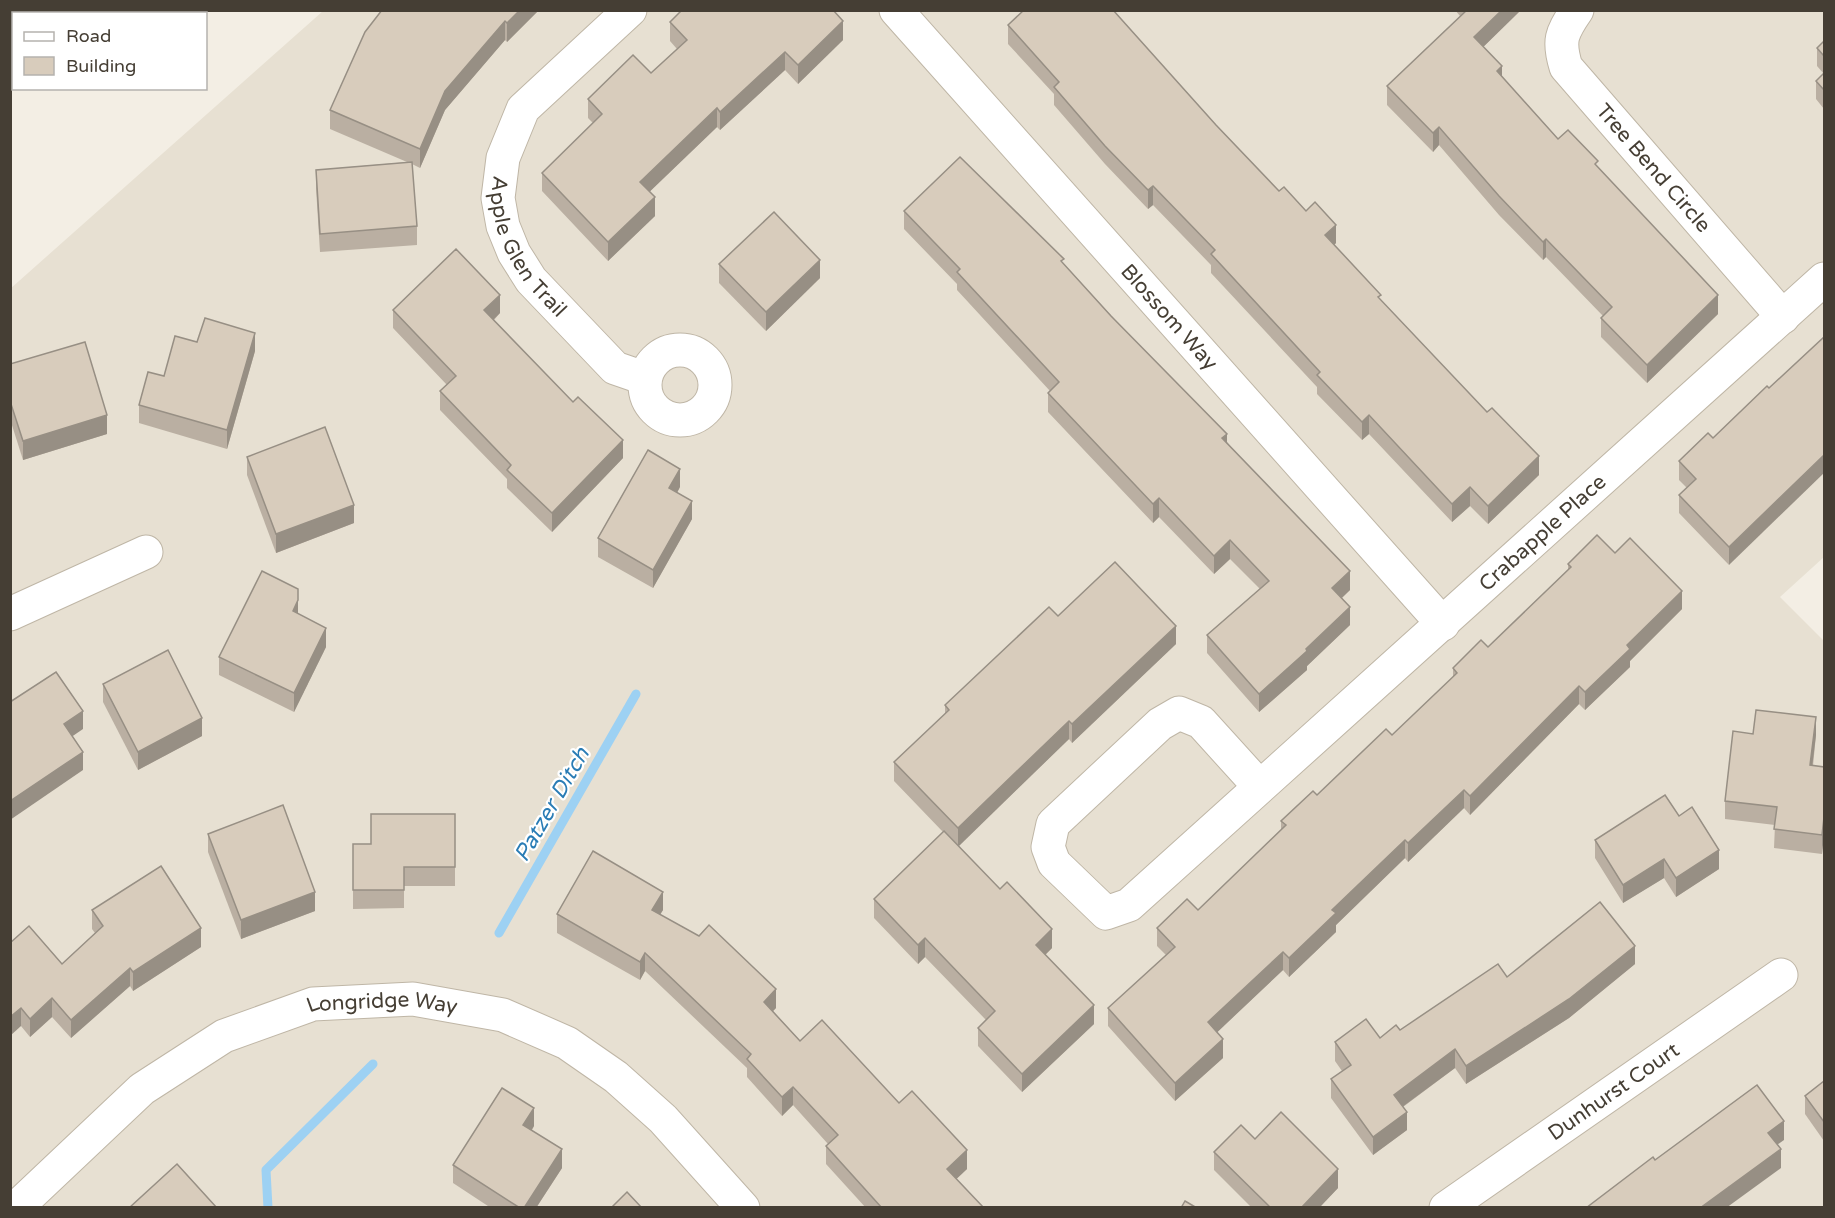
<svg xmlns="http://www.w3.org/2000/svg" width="1835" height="1218" viewBox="0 0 1835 1218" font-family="'Varela Round',sans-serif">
	<rect width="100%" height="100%" fill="#f3eee4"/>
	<path fill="#e7e0d2" d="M323,11h1501v546l-44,40 44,44v566h-1813l-1,-918z"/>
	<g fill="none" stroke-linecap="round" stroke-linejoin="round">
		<g stroke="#9dd1f3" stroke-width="9">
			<path d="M499,933l137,-239"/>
			<path d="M268,1208l-2,-38 107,-106"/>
		</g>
		<defs>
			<g id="minor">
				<path id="s1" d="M630,10l-107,99 -20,49 -5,40 5,28 11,27 17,27 84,88 29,10"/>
				<path id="s2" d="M896,10l547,614"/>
				<path id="s3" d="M1577,10c-16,23 -19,31 -11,57l217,250"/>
				<circle cx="680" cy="385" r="35"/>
				<path d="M10,614l136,-62"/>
				<path id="s4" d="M1259,786l-58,-64 -22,-9 -19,11 -107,100 -5,23 6,16 52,50 23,-8 695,-626"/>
				<path id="s5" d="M16,1208l126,-119 82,-53 89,-32 100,-5 90,16 64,28 49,34 47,42 80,89"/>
				<path id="s6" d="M1446,1208l335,-233"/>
			</g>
		</defs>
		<use href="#minor" stroke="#bfb6a6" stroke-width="35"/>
		<use href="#minor" stroke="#fff" stroke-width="33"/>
	</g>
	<g fill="#baafa2">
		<path d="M382,10h157l-32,32 -2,-2 -60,70 -25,58 -8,-4 5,62v19l-97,7 -4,-64v-18l91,-8 -77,-33v-19z"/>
		<path d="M1455,10h66l-38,37 19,30 56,62 40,29 120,146 -71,69 -46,-46v-19l2,-2 -57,-59 -3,3 -44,-45 -60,-70 -6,7 -46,-47v-19l73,-70z"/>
		<path d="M670,22l173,18 -45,44 -13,-14 -65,60 -3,-3 -68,65 6,24 -47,45 -66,-70v-18l51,-50 -5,-5v-19l63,-26 26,-24 -7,-8z"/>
		<path d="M1008,25l208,100 63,66 57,52 -2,2 47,56 158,174 -51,49 -18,-18 -18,16 -83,-88 -7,6 -45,-46v-7l-106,-114v-8l-58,-60 -5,4 -43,-45 -51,-59v-11l-46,-50z"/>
		<path d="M1824,41v68l-8,-10v-18l8,-7 -7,-8v-18z"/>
		<path d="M904,211l160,53 163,178 123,148 -8,8 8,27 -43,41v4l-48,42 -52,-59v-18l53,-46 -30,-30 -16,15 -55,-57 -6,6 -105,-111v-19l2,-2 -93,-101v-6l-53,-55z"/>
		<path d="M719,264l101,14 -54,53 -47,-48z"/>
		<path d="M393,310l107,3 -6,7 129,138 -71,74 -45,-44v-9l-67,-69v-19l7,-6 -54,-57z"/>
		<path d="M197,342l58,9 -28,98 -88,-26v-18l25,-29z"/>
		<path d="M10,364l97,70 -84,26 -13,-41z"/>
		<path d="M1767,386l-38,179 -50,-52v-18l8,-7 -8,-8v-19l34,-23z"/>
		<path d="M247,457l107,66 -78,30 -29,-78z"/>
		<path d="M680,487l-3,6 15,26 -39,69 -55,-31v-19z"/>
		<path d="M1615,553l67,56 -52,52v6l-45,43 -6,-6 -109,111 -6,-7 -56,54 -3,-4 -69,67v7l-47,45 -6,-7 -66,62 6,26 -48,43 -67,-75v-18l58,-53 -9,-9v-18l41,-18 83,-80v-9l36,-26 75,-60 61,-58v-9l35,-21 80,-77v-6z"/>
		<path d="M298,614l28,33 -32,65 -75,-37v-18z"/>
		<path d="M1058,616l118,28 -104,99 -3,-4 -111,107 94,102 -7,7 49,69 -72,68 -44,-46v-18l8,-8 -61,-63 -7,7 -44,-46v-19l69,-67 -49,-51v-19l51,-48v-9z"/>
		<path d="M103,684l99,52 -64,34 -35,-68z"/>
		<path d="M1753,734l63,1 -3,31 11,1 -2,87 -48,-6 1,-23 -50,-6v-18z"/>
		<path d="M455,814v72h-51v22l-51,1v-65h18z"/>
		<path d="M1679,816l40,53 -43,28 -12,-19 -41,25 -28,-45v-18z"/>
		<path d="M208,834l107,77 -74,28 -33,-87z"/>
		<path d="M92,910l109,37 -68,44 -3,-5 -59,52 -19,-21 -22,20 -9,-11 -11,-83 52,21 33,-31 -3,-4z"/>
		<path d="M663,910l-3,4 116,94 -3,3 27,30 99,62 68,66 -11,10 28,29h-118l-40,-44v-18l2,-2 -35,-39 -11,11 -35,-39v-9l-102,-97 -5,9 -83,-47v-19z"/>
		<path d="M1635,964l-66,54 -103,66 -11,-16 -52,39 4,23 -34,25 -42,-57v-19l11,-8 -7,-10v-19l45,-4 20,-8 107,-53z"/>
		<path d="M1824,1081v60l-19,-27v-18z"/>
		<path d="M534,1126l-2,4 30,38 -26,40h-45l-38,-25v-18z"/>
		<path d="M1255,1139l83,49 -19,20h-67l-38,-38v-18z"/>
	</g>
	<g fill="#978f84">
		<path d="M520,10h19l-32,32v-19z"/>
		<path d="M1502,10h19l-47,46v-19z"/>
		<path d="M505,21v19l-60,70 -25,58v-19l25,-58z"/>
		<path d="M843,21v19l-45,44v-19z"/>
		<path d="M785,52v18l-65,60v-18z"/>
		<path d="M1502,66v19l-5,-14z"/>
		<path d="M717,108v19l-77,74v-19z"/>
		<path d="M1439,127v18l-6,7v-19z"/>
		<path d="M1153,186v19l-5,4v-19z"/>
		<path d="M655,197v19l-47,45v-19z"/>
		<path d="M1336,225v18l-11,11v-19z"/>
		<path d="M1546,239v18l-3,3v-18z"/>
		<path d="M820,260v18l-54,53v-19z"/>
		<path d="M500,295v18l-16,16v-19z"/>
		<path d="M1718,295v19l-71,69v-18z"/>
		<path d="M255,333v18l-28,98v-19z"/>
		<path d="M107,415v19l-84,26v-19z"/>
		<path d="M1369,415v19l-7,6v-18z"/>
		<path d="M1227,434v19l-5,-15z"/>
		<path d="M623,440v18l-71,74v-19z"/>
		<path d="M1824,455v18l-95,92v-18z"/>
		<path d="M1539,456v19l-51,49v-18z"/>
		<path d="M680,469v18l-11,20v-19z"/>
		<path d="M1470,487v19l-18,16v-18z"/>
		<path d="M1159,498v19l-6,6v-19z"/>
		<path d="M692,501v18l-39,69v-18z"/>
		<path d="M354,505v18l-78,30v-19z"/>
		<path d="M1230,540v19l-16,15v-18z"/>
		<path d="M1350,571v19l-18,17v-19z"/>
		<path d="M1682,591v18l-52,52v6l-45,43v-18l42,-47z"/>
		<path d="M298,600v18l-5,-7z"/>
		<path d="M1350,607v18l-43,41v4l-48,42v-18z"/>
		<path d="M1176,626v18l-104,99v-19z"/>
		<path d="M326,628v19l-32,65v-19z"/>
		<path d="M1579,686v18l-109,111v-19z"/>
		<path d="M83,711v18l-19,13v-18z"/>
		<path d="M1816,717v18l-6,49v-19z"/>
		<path d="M202,718v18l-64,34v-18z"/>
		<path d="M1069,721v18l-111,108v-19z"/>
		<path d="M83,752v18l-73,50v-19z"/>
		<path d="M1464,790v18l-56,54v-19z"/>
		<path d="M1824,817v19l-2,18v-19z"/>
		<path d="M1405,840v18l-69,67v7l-47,45v-19l43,-48z"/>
		<path d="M1719,850v19l-43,28v-19z"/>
		<path d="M1664,859v19l-41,25v-18z"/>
		<path d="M315,892v19l-74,28v-19z"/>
		<path d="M663,892v18l-11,18v-18z"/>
		<path d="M201,928v19l-68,44v-19z"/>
		<path d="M1052,929v19l-16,16v-19z"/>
		<path d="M925,938v19l-7,7v-19z"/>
		<path d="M1635,946v18l-66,54 -103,66v-18z"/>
		<path d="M1283,952v18l-75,71v-19z"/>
		<path d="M645,953v18l-5,9v-18z"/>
		<path d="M130,968v18l-59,52v-18z"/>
		<path d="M776,989v19l-12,12v-18z"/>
		<path d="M52,998v19l-22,20v-18z"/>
		<path d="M1094,1005v19l-72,68v-18z"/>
		<path d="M21,1008v18l-11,10v-19z"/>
		<path d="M1223,1039v19l-48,43v-18z"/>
		<path d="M1455,1049v19l-61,45v-18z"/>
		<path d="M793,1087v18l-11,11v-19z"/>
		<path d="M534,1108v18l-11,17v-18z"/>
		<path d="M1407,1112v18l-34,25v-18z"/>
		<path d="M1784,1121v19l-16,11v-18z"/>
		<path d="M562,1149v19l-26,40h-12z"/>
		<path d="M1781,1149v19l-55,40h-26z"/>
		<path d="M967,1150v19l-20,19v-19z"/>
		<path d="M1338,1169v19l-19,20h-18z"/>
	</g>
	<g fill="#d8ccbc" stroke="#978f84" stroke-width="1.5">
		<path d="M382,10h138l-13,13 -2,-2 -60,70 -25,58 -90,-39 35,-78z"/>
		<path d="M682,10h151l10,11 -45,44 -13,-13 -65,60 -3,-4 -77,74 15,15 -47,45 -66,-69 60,-59 -14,-15 45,-44 18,18 36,-33 -17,-18z"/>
		<path d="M1024,10h89l103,115 63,66 5,-4 22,24 9,-9 21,23 -11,10 56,60 -3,2 109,115 5,-4 47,48 -51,50 -18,-19 -18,17 -83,-89 -7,7 -45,-47 3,-3 -109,-118 4,-4 -62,-64 -5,4 -43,-44 -51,-59 5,-5 -51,-57z"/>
		<path d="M1467,10h35l-28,27 28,29 -5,5 61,68 10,-9 30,31 -3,3 123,131 -71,70 -46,-47 11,-11 -66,-68 -3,3 -44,-46 -60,-69 -6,6 -46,-47z"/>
		<path d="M1824,41v15l-7,-8z"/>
		<path d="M1824,73v17l-8,-9z"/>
		<path d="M960,157l104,102 -3,2 50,55 116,118 -5,4 128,133 -18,17 18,19 -44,42 1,2 -48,43 -52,-59 62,-54 -39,-41 -16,16 -55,-58 -6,6 -105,-111 11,-11 -102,-110 3,-3 -56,-58z"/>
		<path d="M412,162l5,64 -97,8 -4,-64z"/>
		<path d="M774,212l46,48 -54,52 -47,-48z"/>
		<path d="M456,249l44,46 -16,15 89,92 5,-5 45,43 -71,73 -45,-43 4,-5 -71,-74 16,-15 -63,-66z"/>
		<path d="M205,318l50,15 -28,97 -88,-25 9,-33 16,4 11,-40 22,6z"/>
		<path d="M1824,337v118l-95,92 -50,-52 17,-16 -17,-18 29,-28 5,5 54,-52 2,2z"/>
		<path d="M85,342l22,73 -84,26 -13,-40v-37z"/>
		<path d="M325,427l29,78 -78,29 -29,-77z"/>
		<path d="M648,450l32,19 -11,19 23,13 -39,69 -55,-32z"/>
		<path d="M1597,535l18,18 15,-15 52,53 -55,54 3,4 -45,43 -6,-6 -109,110 -6,-6 -56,53 -3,-3 -73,70 4,3 -47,45 -6,-6 -75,70 15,17 -48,44 -67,-75 67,-61 -18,-19 30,-29 11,11 88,-85 -5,-4 32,-30 4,4 69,-66 6,6 65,-62 -4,-5 28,-28 7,7 83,-80 -3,-3z"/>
		<path d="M1115,562l61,64 -104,98 -3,-3 -111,107 -64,-66 55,-52 -4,-5 104,-98 9,9z"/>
		<path d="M262,571l36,18v11l-5,11 33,17 -32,65 -75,-36z"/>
		<path d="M168,650l34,68 -64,34 -35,-68z"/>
		<path d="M56,672l27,39 -19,13 19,28 -73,49v-99z"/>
		<path d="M1756,710l60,7 -6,48 14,2v50l-2,18 -48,-6 3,-22 -52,-6 8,-70 20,3z"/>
		<path d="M1665,795l14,21 13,-9 27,43 -43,28 -12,-19 -41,26 -28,-45z"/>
		<path d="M283,805l32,87 -74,28 -33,-86z"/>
		<path d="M371,814h84v53h-51v23h-51v-46h18z"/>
		<path d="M944,831l56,58 7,-7 45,47 -16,16 58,60 -72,69 -44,-46 17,-17 -70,-73 -7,7 -44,-46z"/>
		<path d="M593,851l70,41 -11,18 47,26 10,-11 67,64 -12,13 36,39 22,-21 77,83 13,-12 55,59 -20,19 37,39h-102l-56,-62 12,-11 -45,-48 -11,10 -35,-38 4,-5 -106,-101 -5,9 -83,-48z"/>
		<path d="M161,866l40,62 -68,44 -3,-4 -59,52 -19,-22 -22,21 -9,-11 -11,9v-74l19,-17 33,38 41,-38 -11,-16z"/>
		<path d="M1600,902l35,44 -66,53 -103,67 -11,-17 -61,46 13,17 -34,25 -42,-58 20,-14 -16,-23 31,-23 14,19 16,-13 4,5 98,-66 9,13z"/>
		<path d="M1824,1081v41l-19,-26z"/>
		<path d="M1757,1085l27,36 -16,12 13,16 -81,59h-114l67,-51 2,3z"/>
		<path d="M502,1088l32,20 -11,17 39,24 -38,59h-4l-67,-43z"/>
		<path d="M1281,1112l57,57 -37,39h-30l-57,-56 27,-27 14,14z"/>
		<path d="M177,1164l40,44h-88z"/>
		<path d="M627,1192l15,16h-31z"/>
		<path d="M1185,1201l12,7h-16z"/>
	</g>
	<g text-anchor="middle" stroke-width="4.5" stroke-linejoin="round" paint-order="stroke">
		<g font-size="21" fill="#453e34" stroke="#fff">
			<text dy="7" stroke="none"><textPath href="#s3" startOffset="195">Tree Bend Circle</textPath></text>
			<text dy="7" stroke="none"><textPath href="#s1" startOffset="296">Apple Glen Trail</textPath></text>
			<text dy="7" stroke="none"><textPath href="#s2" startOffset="411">Blossom Way</textPath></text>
			<text dy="7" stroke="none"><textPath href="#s4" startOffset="972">Crabapple Place</textPath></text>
			<text dy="7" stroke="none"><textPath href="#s5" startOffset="435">Longridge Way</textPath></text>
			<text dy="7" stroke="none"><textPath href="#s6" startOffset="204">Dunhurst Court</textPath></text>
		</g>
		<g font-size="22" font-style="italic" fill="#297cb5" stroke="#fff">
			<text transform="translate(551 804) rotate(-60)" y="8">Patzer Ditch</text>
		</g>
	</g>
	<rect width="1835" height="1218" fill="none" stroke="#453e34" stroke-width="24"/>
	<rect x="12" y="12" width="195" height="78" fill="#ffffff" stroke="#b5b2ae" stroke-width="1.5"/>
	<rect x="24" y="32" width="30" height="9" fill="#ffffff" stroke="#b5b2ae" stroke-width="1.5"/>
	<text x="66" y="42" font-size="18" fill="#453e34">Road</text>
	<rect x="24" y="57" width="30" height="18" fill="#d8ccbc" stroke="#b5b2ae" stroke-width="1.5"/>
	<text x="66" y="72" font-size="18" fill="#453e34">Building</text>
</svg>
